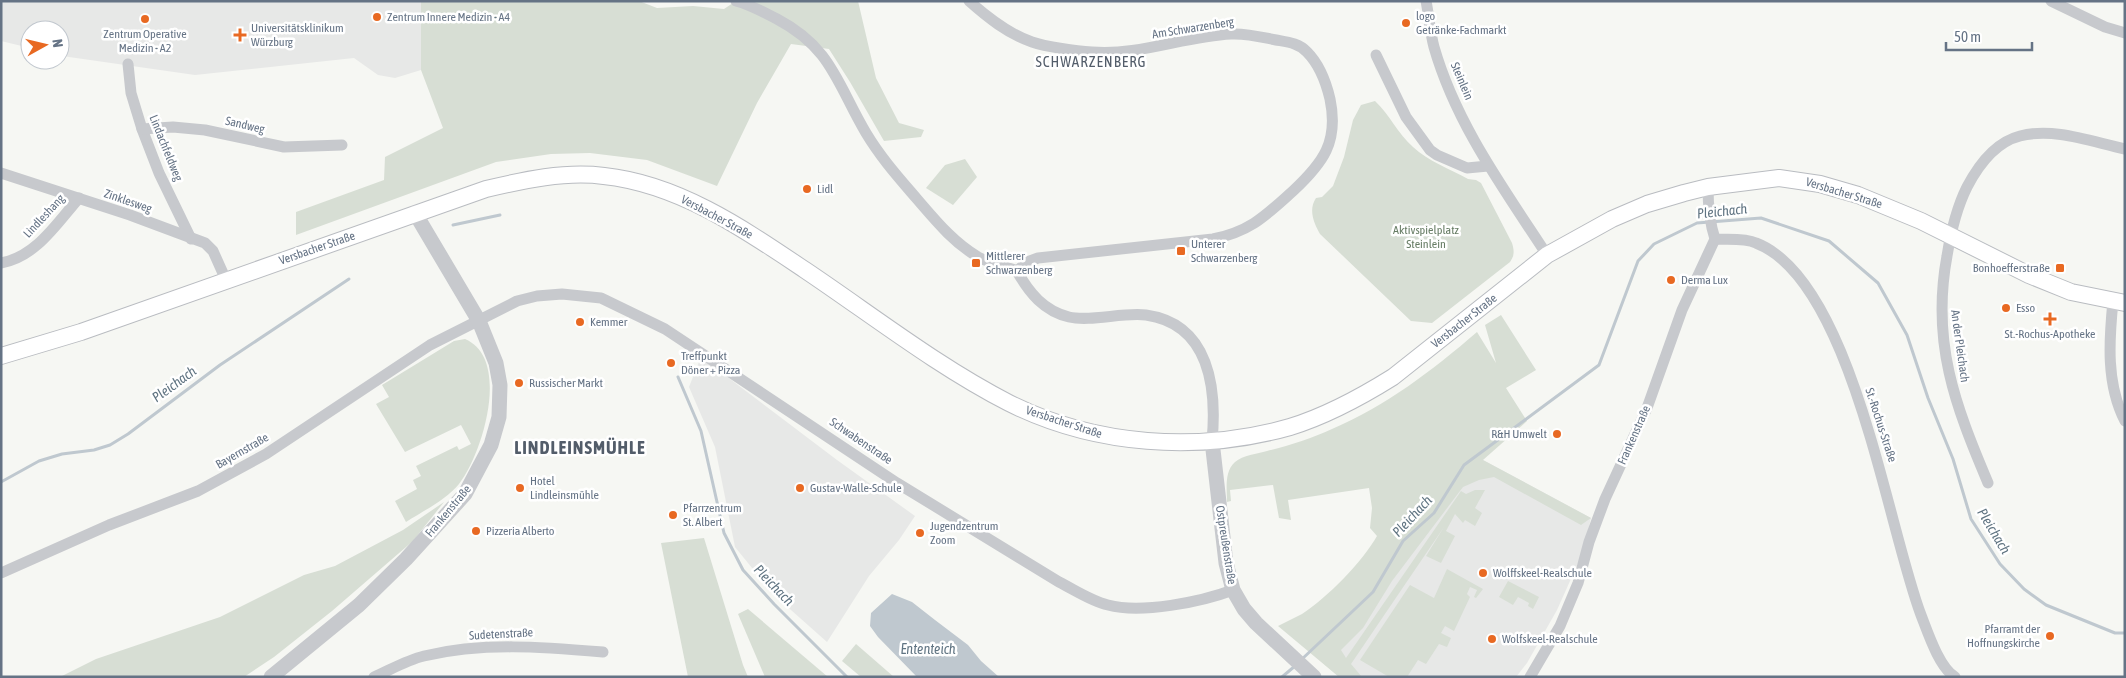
<svg xmlns="http://www.w3.org/2000/svg" width="2126" height="678" viewBox="0 0 2126 678" font-family="'Asap Condensed',sans-serif">
	<rect width="100%" height="100%" fill="#f6f7f3"/>
	<g fill="#e7e8e7">
		<path d="M1,1h420v69l-26,8 -17,-3 -24,-17 -159,17 -126,-18 -9,-2v-25h-30v18l-29,-7z"/>
		<path d="M701,357l136,103 78,56 -16,24 -30,36 -42,66 -54,-48 -38,-47 -20,-100 -26,-60z"/>
		<path d="M1483,460l108,58 -8,34 -26,58 -30,53 -11,14h-177l-17,-15 13,-25z"/>
	</g>
	<g fill="#d7ded4">
		<path d="M421,1h218l18,7 36,-2 31,3 12,-8h122l18,77 23,45 25,7 -3,7 -37,4 -34,-59 -21,-33 -38,-5 -34,59 -40,83 -70,-26 -57,-7 -39,1 -55,8 -200,73v-23l88,-32 1,-23 58,-29 -22,-58z"/>
		<path d="M1375,101c15,14 23,33 38,46 15,14 37,22 55,32l8,1 5,3 31,60c2,7 3,12 -2,19l-78,61 -21,-2 -91,-87c-6,-11 -12,-24 -4,-36l6,-1 11,-11 11,-29 9,-37 8,-15z"/>
		<path d="M965,159l12,18 -24,28 -27,-17 19,-23z"/>
		<path d="M1501,315l35,55 -30,18 21,33 -44,39 108,58 -10,7 -87,-48 -15,3 -16,7 -71,94 -29,47 -22,22 5,8 115,-167 5,3 9,-4h10l-10,18 7,5 -7,13 -10,-6 -2,3 -8,-9 -9,17 9,5 -14,27 -15,-7 18,-29 -93,137 11,13h-23l-61,-51c8,-4 16,-8 24,-12 25,-16 61,-53 75,-78l-7,-8 2,-20 -3,-20 -81,12 3,20 -12,-2 -6,-33 -43,5 1,11 -4,1c0,-13 -3,-30 8,-40 8,-7 22,-8 32,-11 22,-5 45,-13 65,-22 54,-23 101,-59 145,-97l19,31 -11,-38z"/>
		<path d="M465,339c47,20 17,116 -6,145 -13,16 -36,27 -53,38l-11,-21 22,-12 -4,-9 8,-4 -5,-10 41,-20 2,4 12,-6 -10,-19 -56,27 -29,-48 13,-7 -7,-12 72,-44z"/>
		<path d="M444,502l-31,39 -81,70 -58,46 -30,20h-184l36,-18 124,-42 84,-42 31,-9 68,-36z"/>
		<path d="M704,538l39,127 5,12h-60l-27,-134z"/>
		<path d="M1447,569l36,20 -7,9 -2,-1 3,-7 -7,-3 -3,7 3,3 -16,34 -9,-5 -4,7 10,5 -4,9 -8,-3 -13,20 -8,-4 -11,17h-18l-29,-17 50,-75 24,13z"/>
		<path d="M1508,581l31,16 -6,12 -5,-3 1,-3 -11,-6 -5,8 -14,-8z"/>
		<path d="M748,609l80,68h-63l-27,-63z"/>
		<path d="M856,644l38,33h-33l-19,-16z"/>
	</g>
	<path fill="#bfc8cf" d="M892,594l20,8 23,18 33,25 13,16 18,16h-82l-39,-40 -8,-11 1,-13z"/>
	<g fill="none" stroke-linecap="round" stroke-linejoin="round">
		<g stroke="#bfc8cf" stroke-width="3">
			<path d="M453,225l47,-10"/>
			<path d="M678,377l23,54 23,102 19,37 31,34 73,73"/>
			<path d="M1,482l38,-21 23,-7 32,-4 16,-5 18,-11 92,-69 129,-86"/>
			<path d="M1301,660l72,-68 30,-51 31,-28 30,-48 135,-100 39,-104 16,-17 43,-21 64,-5 68,23 49,42 29,52 21,63 25,61 18,60 29,45 24,25 22,16 69,28h10"/>
			<path d="M1282,677l13,-11"/>
		</g>
		<defs>
			<path id="secondary" d="M1,356l80,-24 405,-143c38,-9 79,-18 118,-13 75,8 140,53 201,94 67,45 132,96 204,133 86,43 189,50 281,24 36,-11 71,-30 103,-50l154,-122 65,-36 35,-15 37,-11 24,-6 71,-9 41,6 38,11 63,26 108,54 42,17 54,11"/>
		</defs>
		<use href="#secondary" stroke="#b9bcc1" stroke-width="18"/>
		<g stroke="#c7c9cd" stroke-width="11">
			<path d="M736,1c15,4 27,11 41,18 55,29 60,65 89,114 15,25 33,45 51,66 19,22 36,43 61,58 11,6 26,9 39,14 12,22 27,40 52,46 22,5 54,-5 77,-2 64,9 71,74 66,126"/>
			<path d="M969,1c18,16 39,33 63,41 14,5 45,9 60,10 47,4 93,-16 139,-18 15,-1 30,3 45,6 11,2 23,3 31,12 13,13 19,30 23,47 9,43 -7,64 -37,92 -28,25 -42,40 -80,48l-175,19 -11,4 -10,9"/>
			<path d="M1426,1c3,15 4,31 8,46 22,77 70,142 113,208"/>
			<path d="M2051,1l54,26 20,6"/>
			<path d="M1376,55l30,62 24,33 7,5 30,13 21,-2"/>
			<path d="M128,64l3,29 11,36 17,44 32,66"/>
			<path d="M142,129l31,-2 32,3 79,17 58,-2"/>
			<path d="M1,173l129,42 75,28 8,8 13,29"/>
			<path d="M1715,239c12,1 30,-1 41,4 96,37 131,283 165,372 7,18 18,52 34,62"/>
			<path d="M1,263c35,-6 56,-40 78,-65"/>
			<path d="M2113,301c-4,40 -7,83 12,120"/>
			<path d="M1988,483c-33,-78 -57,-141 -41,-227 4,-25 9,-47 20,-69 11,-21 29,-45 53,-51 34,-9 72,6 105,13"/>
			<path d="M1,573l108,-48 89,-34 68,-37 164,-109 87,-44 20,-5 25,-2 39,4 64,31 232,154 162,99c16,8 32,19 49,23 33,9 93,-3 125,-15"/>
			<path d="M374,677c16,-7 33,-17 50,-21 59,-14 119,-9 179,-4"/>
			<path d="M1530,677l30,-51 18,-43 11,-41 16,-43 42,-91 35,-98 33,-71c-6,-18 -7,-34 -7,-52"/>
		</g>
		<g stroke="#c7c9cd" stroke-width="15">
			<path d="M1212,441l14,122 7,27 11,19 12,14 58,54"/>
			<path d="M271,677l88,-72 47,-46 59,-65 26,-49 8,-28 1,-32 -4,-22 -17,-42 -64,-108"/>
		</g>
		<use href="#secondary" stroke="#fff" stroke-width="16"/>
	</g>
	<g fill="#e86922" stroke="#fff" stroke-width="2">
		<circle cx="377" cy="17" r="5"/>
		<circle cx="145" cy="19" r="5"/>
		<circle cx="1406" cy="23" r="5"/>
		<path d="M237.5 27.5h5v5h5v5h-5v5h-5v-5h-5v-5h5z"/>
		<circle cx="807" cy="189" r="5"/>
		<rect x="1176" y="246" width="10" height="10" rx="2.5"/>
		<rect x="971" y="258" width="10" height="10" rx="2.5"/>
		<rect x="2055" y="263" width="10" height="10" rx="2.5"/>
		<circle cx="1671" cy="280" r="5"/>
		<circle cx="2006" cy="308" r="5"/>
		<path d="M2047.5 311.5h5v5h5v5h-5v5h-5v-5h-5v-5h5z"/>
		<circle cx="580" cy="322" r="5"/>
		<circle cx="671" cy="363" r="5"/>
		<circle cx="519" cy="383" r="5"/>
		<circle cx="1557" cy="434" r="5"/>
		<circle cx="520" cy="488" r="5"/>
		<circle cx="800" cy="488" r="5"/>
		<circle cx="673" cy="515" r="5"/>
		<circle cx="476" cy="531" r="5"/>
		<circle cx="920" cy="533" r="5"/>
		<circle cx="1483" cy="573" r="5"/>
		<circle cx="2050" cy="636" r="5"/>
		<circle cx="1492" cy="639" r="5"/>
	</g>
	<g text-anchor="middle" stroke-width="5" stroke-linejoin="round" paint-order="stroke">
		<g font-size="12" fill="#657385" stroke="#fff" text-anchor="start">
			<text x="1416" y="20">logo<tspan x="1416" dy="14">Getränke-Fachmarkt</tspan></text>
			<text x="387" y="21">Zentrum Innere Medizin - A4</text>
			<text x="251" y="32">Universitätsklinikum<tspan x="251" dy="14">Würzburg</tspan></text>
			<text x="145" y="38" text-anchor="middle">Zentrum Operative<tspan x="145" dy="14">Medizin - A2</tspan></text>
			<text x="817" y="193">Lidl</text>
			<text x="1191" y="248">Unterer<tspan x="1191" dy="14">Schwarzenberg</tspan></text>
			<text x="986" y="260">Mittlerer<tspan x="986" dy="14">Schwarzenberg</tspan></text>
			<text x="2050" y="272" text-anchor="end">Bonhoefferstraße</text>
			<text x="1681" y="284">Derma Lux</text>
			<text x="2016" y="312">Esso</text>
			<text x="590" y="326">Kemmer</text>
			<text x="2050" y="338" text-anchor="middle">St.-Rochus-Apotheke</text>
			<text x="681" y="360">Treffpunkt<tspan x="681" dy="14">Döner + Pizza</tspan></text>
			<text x="529" y="387">Russischer Markt</text>
			<text x="1547" y="438" text-anchor="end">R&amp;H Umwelt</text>
			<text x="530" y="485">Hotel<tspan x="530" dy="14">Lindleinsmühle</tspan></text>
			<text x="810" y="492">Gustav-Walle-Schule</text>
			<text x="683" y="512">Pfarrzentrum<tspan x="683" dy="14">St. Albert</tspan></text>
			<text x="930" y="530">Jugendzentrum<tspan x="930" dy="14">Zoom</tspan></text>
			<text x="486" y="535">Pizzeria Alberto</text>
			<text x="1493" y="577">Wolffskeel-Realschule</text>
			<text x="2040" y="633" text-anchor="end">Pfarramt der<tspan x="2040" dy="14">Hoffnungskirche</tspan></text>
			<text x="1502" y="643">Wolfskeel-Realschule</text>
		</g>
		<g font-size="12" fill="#657385" stroke="#fff">
			<text transform="translate(1193 28) rotate(-9)" y="4">Am Schwarzenberg</text>
			<text transform="translate(1462 81) rotate(67)" y="4">Steinlein</text>
			<text transform="translate(245 125) rotate(13)" y="4">Sandweg</text>
			<text transform="translate(166 148) rotate(68)" y="4">Lindachfeldweg</text>
			<text transform="translate(1844 193) rotate(17)" y="4">Versbacher Straße</text>
			<text transform="translate(128 201) rotate(19)" y="4">Zinklesweg</text>
			<text transform="translate(44 216) rotate(-47)" y="4">Lindleshang</text>
			<text transform="translate(717 217) rotate(28)" y="4">Versbacher Straße</text>
			<text transform="translate(317 248) rotate(-19)" y="4">Versbacher Straße</text>
			<text transform="translate(1464 321) rotate(-38)" y="4">Versbacher Straße</text>
			<text transform="translate(1960 346) rotate(82)" y="4">An der Pleichach</text>
			<text transform="translate(1064 422) rotate(18)" y="4">Versbacher Straße</text>
			<text transform="translate(1881 425) rotate(72)" y="4">St.-Rochus-Straße</text>
			<text transform="translate(1634 435) rotate(-66)" y="4">Frankenstraße</text>
			<text transform="translate(861 441) rotate(34)" y="4">Schwabenstraße</text>
			<text transform="translate(242 451) rotate(-30)" y="4">Bayernstraße</text>
			<text transform="translate(448 511) rotate(-50)" y="4">Frankenstraße</text>
			<text transform="translate(1226 545) rotate(81)" y="4">Ostpreußenstraße</text>
			<text transform="translate(501 634) rotate(-3)" y="4">Sudetenstraße</text>
		</g>
		<g font-size="12" fill="#667c64" stroke="#fff">
			<text x="1426" y="234">Aktivspielplatz<tspan x="1426" dy="14">Steinlein</tspan></text>
		</g>
		<g font-size="14" font-style="italic" fill="#607482" stroke="#fff">
			<text transform="translate(1722 211) rotate(-6)" y="5">Pleichach</text>
			<text transform="translate(174 384) rotate(-36)" y="5">Pleichach</text>
			<text transform="translate(1412 516) rotate(-47)" y="5">Pleichach</text>
			<text transform="translate(1994 531) rotate(59)" y="5">Pleichach</text>
			<text transform="translate(774 585) rotate(46)" y="5">Pleichach</text>
			<text x="928" y="654">Ententeich</text>
		</g>
		<g font-size="15" letter-spacing="1" fill="#535d6a" stroke="#fff">
			<text x="1091" y="67">SCHWARZENBERG</text>
		</g>
		<g font-size="18" font-weight="bold" letter-spacing="1" fill="#535d6a" stroke="#fff">
			<text x="580" y="454">LINDLEINSMÜHLE</text>
		</g>
	</g>
	<rect width="2126" height="678" fill="none" stroke="#657385" stroke-width="5"/>
	<g transform="translate(45 45) rotate(82)"><circle r="24" fill="#ffffff" stroke="#c1c7ce"/>
	<path d="M0-4L9 19L0 12L-9 19Z" fill="#e86922"/>
	<text y="-8" font-size="14" font-weight="bold" text-anchor="middle" fill="#657385">N</text>
	</g>
	<path d="M1946 42v8h86v-8" fill="none" stroke="#657385" stroke-width="2.5"/>
	<text x="1954" y="42" font-size="15" fill="#657385" stroke="#ffffff" stroke-width="4" paint-order="stroke">50 m</text>
</svg>
